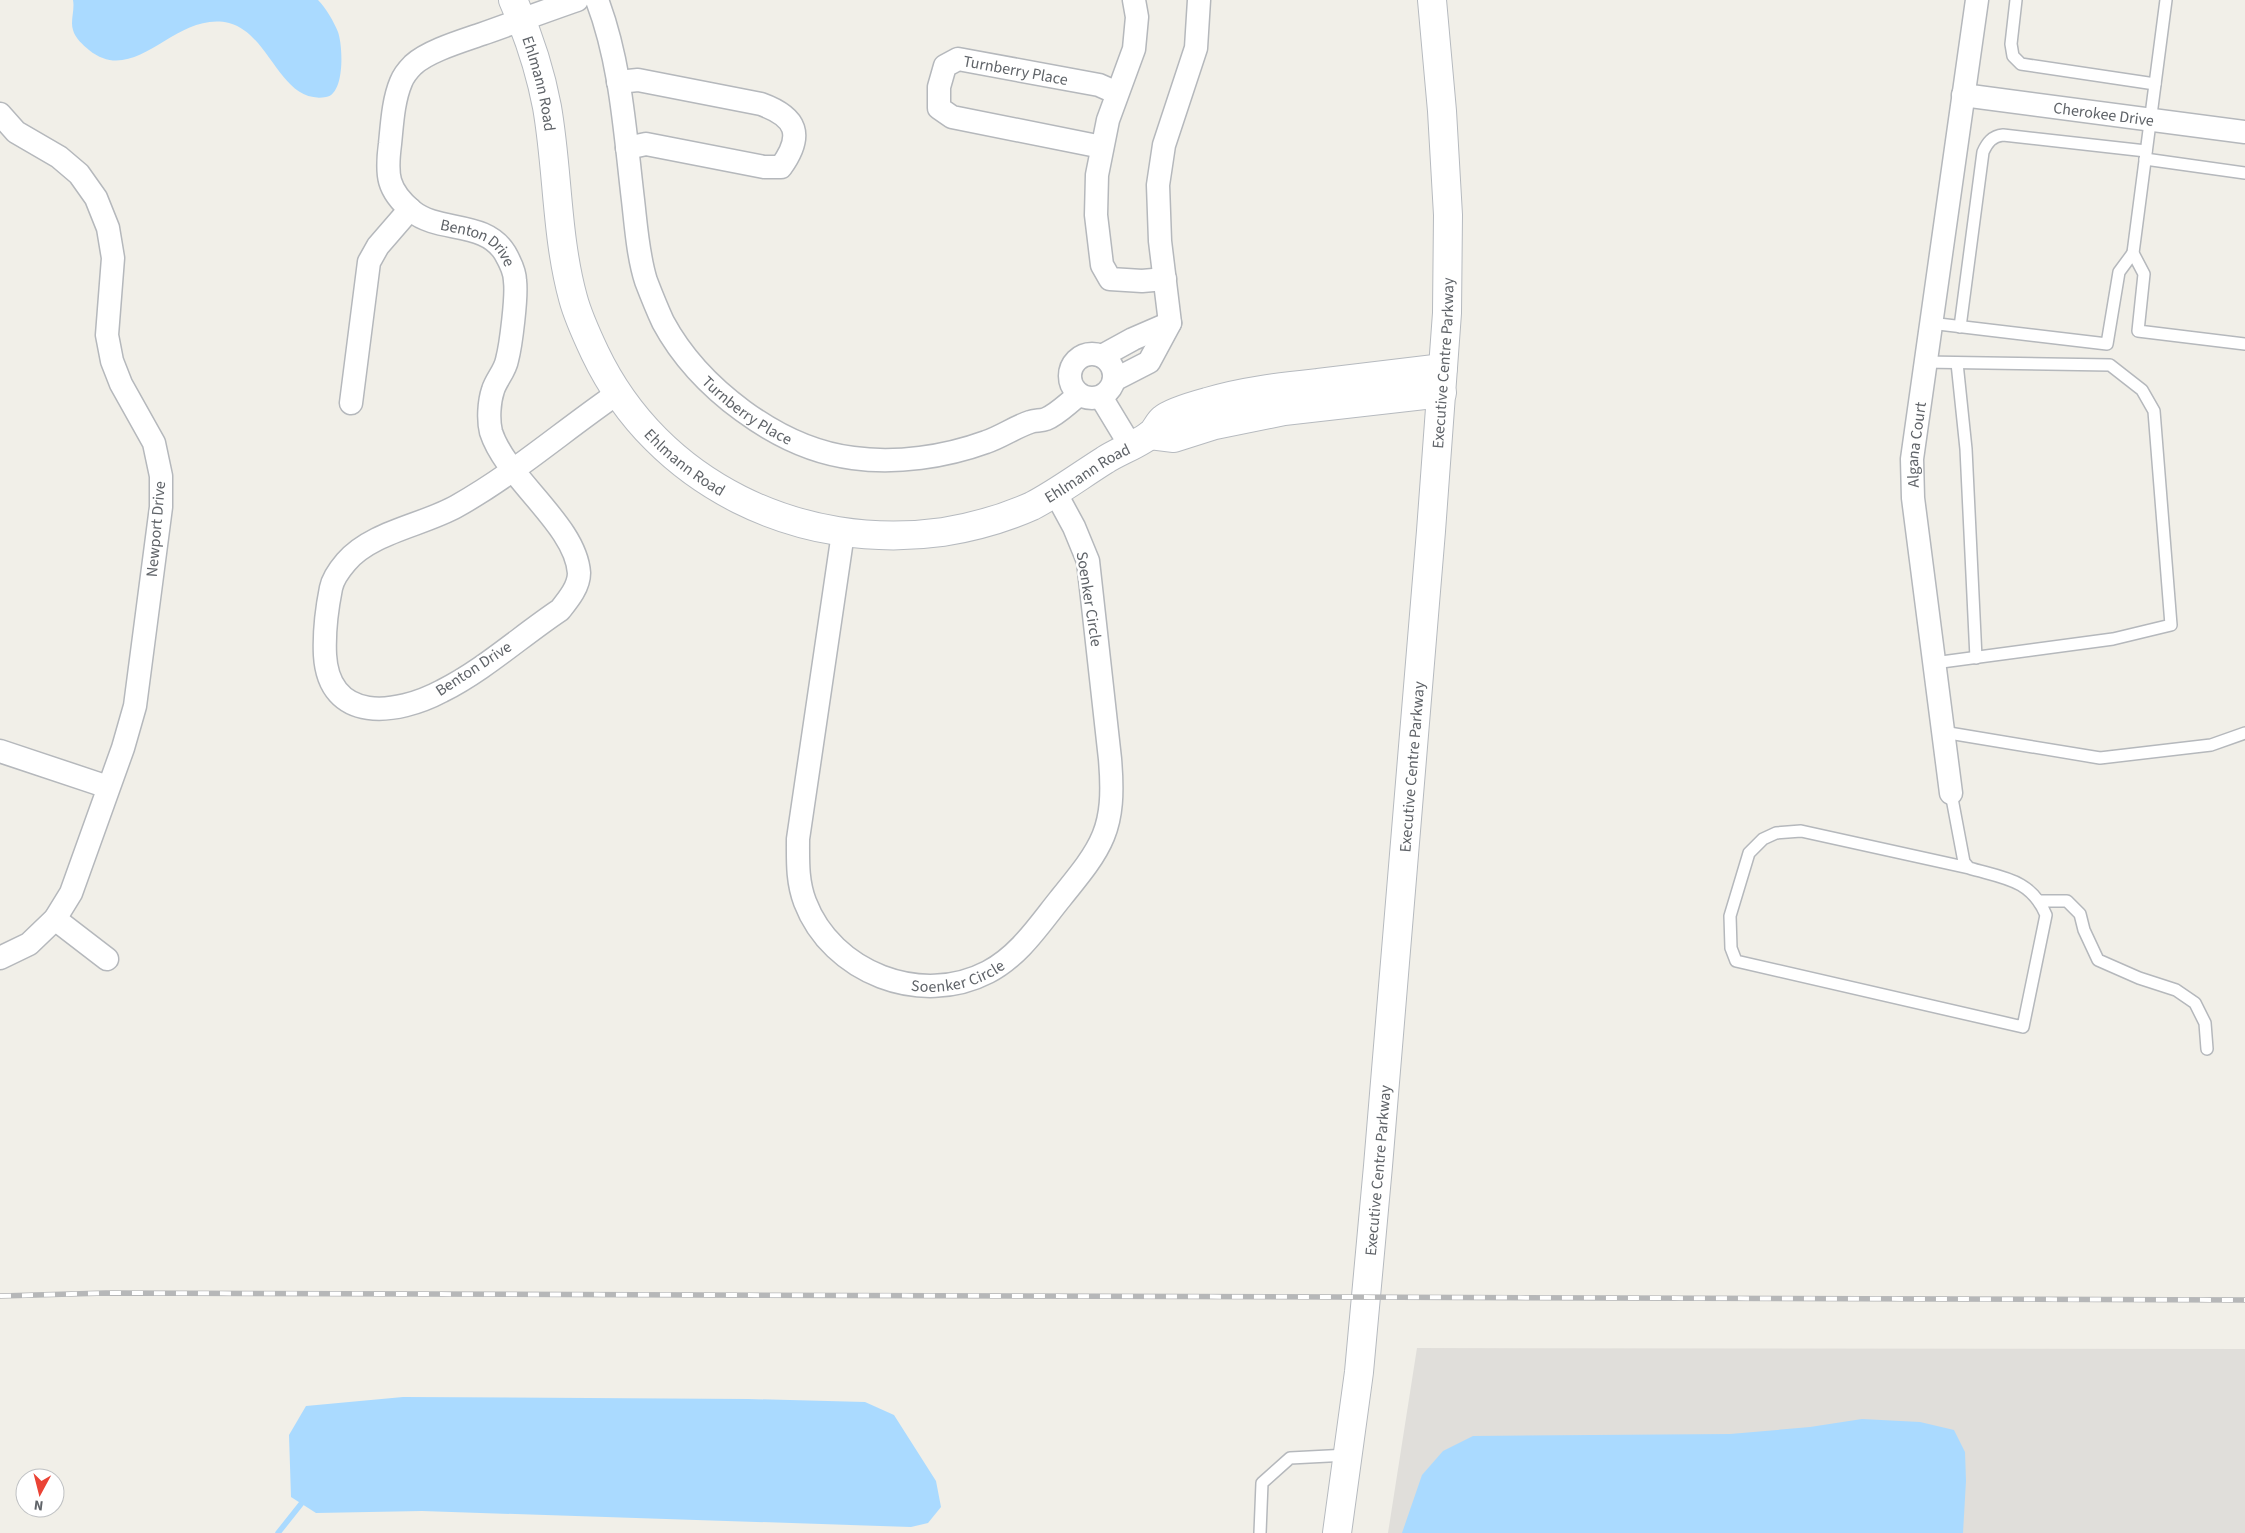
<svg xmlns="http://www.w3.org/2000/svg" width="2245" height="1533" viewBox="0 0 2245 1533" font-family="'Source Sans 3',sans-serif">
	<rect width="100%" height="100%" fill="#f1efe8"/>
	<path fill="#e0deda" d="M1417,1348l828,1v184h-857z"/>
	<g fill="#aadaff">
		<path d="M73,0h245c8,8 16,22 20,32 5,14 7,62 -12,65 -46,8 -55,-63 -97,-74 -54,-13 -93,65 -140,27 -6,-5 -14,-12 -16,-20 -3,-9 2,-20 0,-30z"/>
		<path d="M403,1397l345,2 117,3 29,13 42,66 5,26 -13,16 -17,4 -489,-16 -106,2 -25,-16 -2,-62 17,-29z"/>
		<path d="M1862,1419l58,3 34,8 11,22 1,29 -3,52h-561l20,-58 21,-24 30,-15 257,-2 80,-7z"/>
	</g>
	<g fill="none" stroke-linecap="round" stroke-linejoin="round">
		<path stroke="#aadaff" stroke-width="5.5" d="M278,1533l23,-29"/>
		<defs>
			<g id="lane">
				<path d="M2016,0l-5,44 2,12 8,8 134,20"/>
				<path d="M2166,0l-33,253 11,21 -6,57 107,13"/>
				<path d="M2145,159l100,14"/>
				<path d="M1930,323l177,21 12,-72 14,-19"/>
				<path d="M1960,327l23,-175c4,-9 9,-16 20,-17l143,16"/>
				<path d="M1924,362l186,3 32,25 12,21 17,214 -58,14 -179,24"/>
				<path d="M1957,363l9,86 10,209"/>
				<path d="M1943,732l157,26 111,-13 34,-12"/>
				<path d="M1951,793l13,69 5,6c34,10 62,11 77,47l-23,112 -287,-66 -5,-13 -1,-32 19,-63 14,-14 13,-6 25,-2 168,37"/>
				<path d="M2040,901h27l13,13 4,16 14,30 41,18 37,12 19,13 10,20 2,26"/>
				<path d="M1260,1533l2,-50 28,-25 58,-3"/>
			</g>
			<g id="street">
				<path id="s1" d="M577,0c-32,11 -64,23 -95,34 -20,7 -54,17 -69,31 -4,4 -10,12 -12,17 -8,19 -9,43 -11,62 -4,31 -3,46 22,67 27,22 73,9 93,42 4,7 10,20 10,28 2,15 -4,64 -8,79 -2,11 -11,20 -14,30 -4,12 -5,30 -2,42 15,47 85,93 88,141 0,14 -11,27 -19,37 -39,26 -76,60 -118,81 -45,24 -113,33 -117,-36 -1,-21 2,-47 6,-67 2,-10 9,-19 15,-26 25,-30 78,-37 111,-56 57,-32 107,-76 161,-113"/>
				<path id="s2" d="M597,0c24,63 28,133 36,200 3,26 5,56 13,81 5,13 11,28 17,41 35,65 115,127 190,136 43,6 92,-1 133,-16 15,-5 29,-15 44,-20 5,-2 11,-1 16,-3 12,-5 23,-17 33,-24"/>
				<path d="M1134,0l3,17 -3,32 -26,71 -11,55 -1,40 6,50 8,14 32,2 23,-2"/>
				<path d="M618,82l20,-2 123,24c36,13 43,31 20,63h-17l-118,-23 -19,4"/>
				<path id="s3" d="M1963,95l282,37"/>
				<path d="M0,114l16,18 43,25 20,17 17,24 12,30 5,30 -6,77 5,26 9,23 33,59 7,33v31l-26,199 -12,42 -52,145 -16,26 -26,25 -29,14"/>
				<path id="s4" d="M1102,147l-150,-30 -13,-9v-21l6,-21 13,-7 141,26 18,8"/>
				<circle cx="1092" cy="376" r="22"/>
				<path d="M1102,356l31,-17 37,-16"/>
				<path d="M1114,380l35,-18 21,-39 -10,-82 -2,-56 6,-40 32,-97 3,-48"/>
				<path d="M1101,397l29,48"/>
				<path d="M351,403l18,-141 9,-16 32,-37"/>
				<path id="s5" d="M843,533l-45,306c0,22 -1,42 7,63 27,71 116,105 183,70 31,-16 51,-47 72,-73 43,-53 56,-69 50,-140l-22,-198 -14,-34 -19,-35"/>
				<path d="M0,751l108,36"/>
				<path id="s6" d="M1951,793l-38,-295 -1,-39 65,-459"/>
				<path d="M55,919l52,40"/>
			</g>
			<g id="secondary">
				<path id="s7" d="M513,0c15,34 27,70 34,107 11,63 9,129 26,191 5,19 14,38 22,55 63,132 206,199 348,179 31,-5 60,-13 89,-26 25,-13 49,-31 73,-46 12,-8 36,-17 46,-26 5,-4 7,-11 12,-15 8,-7 33,-14 44,-17 36,-11 74,-15 111,-19 42,-5 83,-10 125,-15"/>
				<path d="M1150,435l24,3 41,-13 69,-14 158,-18"/>
				<path id="s8" d="M1337,1533l22,-161 19,-206 53,-635 16,-218 1,-98 -6,-104 -10,-111"/>
			</g>
		</defs>
		<use href="#lane" stroke="#b5b8bc" stroke-width="14"/>
		<use href="#street" stroke="#b5b8bc" stroke-width="25"/>
		<use href="#secondary" stroke="#b6babf" stroke-width="30"/>
		<use href="#lane" stroke="#fff" stroke-width="11"/>
		<use href="#street" stroke="#fff" stroke-width="22"/>
		<use href="#secondary" stroke="#fff" stroke-width="28"/>
		<defs>
			<path id="rail" d="M0,1296l106,-3 2139,7"/>
		</defs>
		<use href="#rail" stroke="#b6b7b8" stroke-width="5.5"/>
		<use href="#rail" stroke="#fff" stroke-width="4" stroke-dasharray="11" stroke-linecap="butt"/>
	</g>
	<g text-anchor="middle" stroke-width="5" stroke-linejoin="round" paint-order="stroke">
		<g font-size="16" fill="#5f6368" stroke="#fff">
			<text dy="6" stroke="none"><textPath href="#s4" startOffset="285">Turnberry Place</textPath></text>
			<text dy="6" stroke="none"><textPath href="#s7" startOffset="88">Ehlmann Road</textPath></text>
			<text dy="6" stroke="none"><textPath href="#s3" startOffset="142">Cherokee Drive</textPath></text>
			<text dy="6" stroke="none"><textPath href="#s1" startOffset="411">Benton Drive</textPath></text>
			<text dy="6" stroke="none"><textPath href="#s8" startOffset="1175">Executive Centre Parkway</textPath></text>
			<text dy="6" stroke="none"><textPath href="#s2" startOffset="454">Turnberry Place</textPath></text>
			<text dy="6" stroke="none"><textPath href="#s6" startOffset="351">Algana Court</textPath></text>
			<text dy="6" stroke="none"><textPath href="#s7" startOffset="508">Ehlmann Road</textPath></text>
			<text dy="6" stroke="none"><textPath href="#s7" startOffset="941">Ehlmann Road</textPath></text>
			<text transform="translate(155 529) rotate(-85)" y="6">Newport Drive</text>
			<text transform="translate(1090 599) rotate(81)" y="6">Soenker Circle</text>
			<text transform="translate(473 668) rotate(-33)" y="6">Benton Drive</text>
			<text dy="6" stroke="none"><textPath href="#s8" startOffset="770">Executive Centre Parkway</textPath></text>
			<text dy="6" stroke="none"><textPath href="#s5" startOffset="562">Soenker Circle</textPath></text>
			<text dy="6" stroke="none"><textPath href="#s8" startOffset="365">Executive Centre Parkway</textPath></text>
		</g>
	</g>
	<g transform="translate(40 1493) rotate(187)"><circle r="24" fill="#ffffff" stroke="#bfc1c3"/>
	<path d="M0-4L9 19L0 12L-9 19Z" fill="#ea4335"/>
	<text y="-8" font-size="14" font-weight="bold" text-anchor="middle" fill="#5f6368">N</text>
	</g>
</svg>
